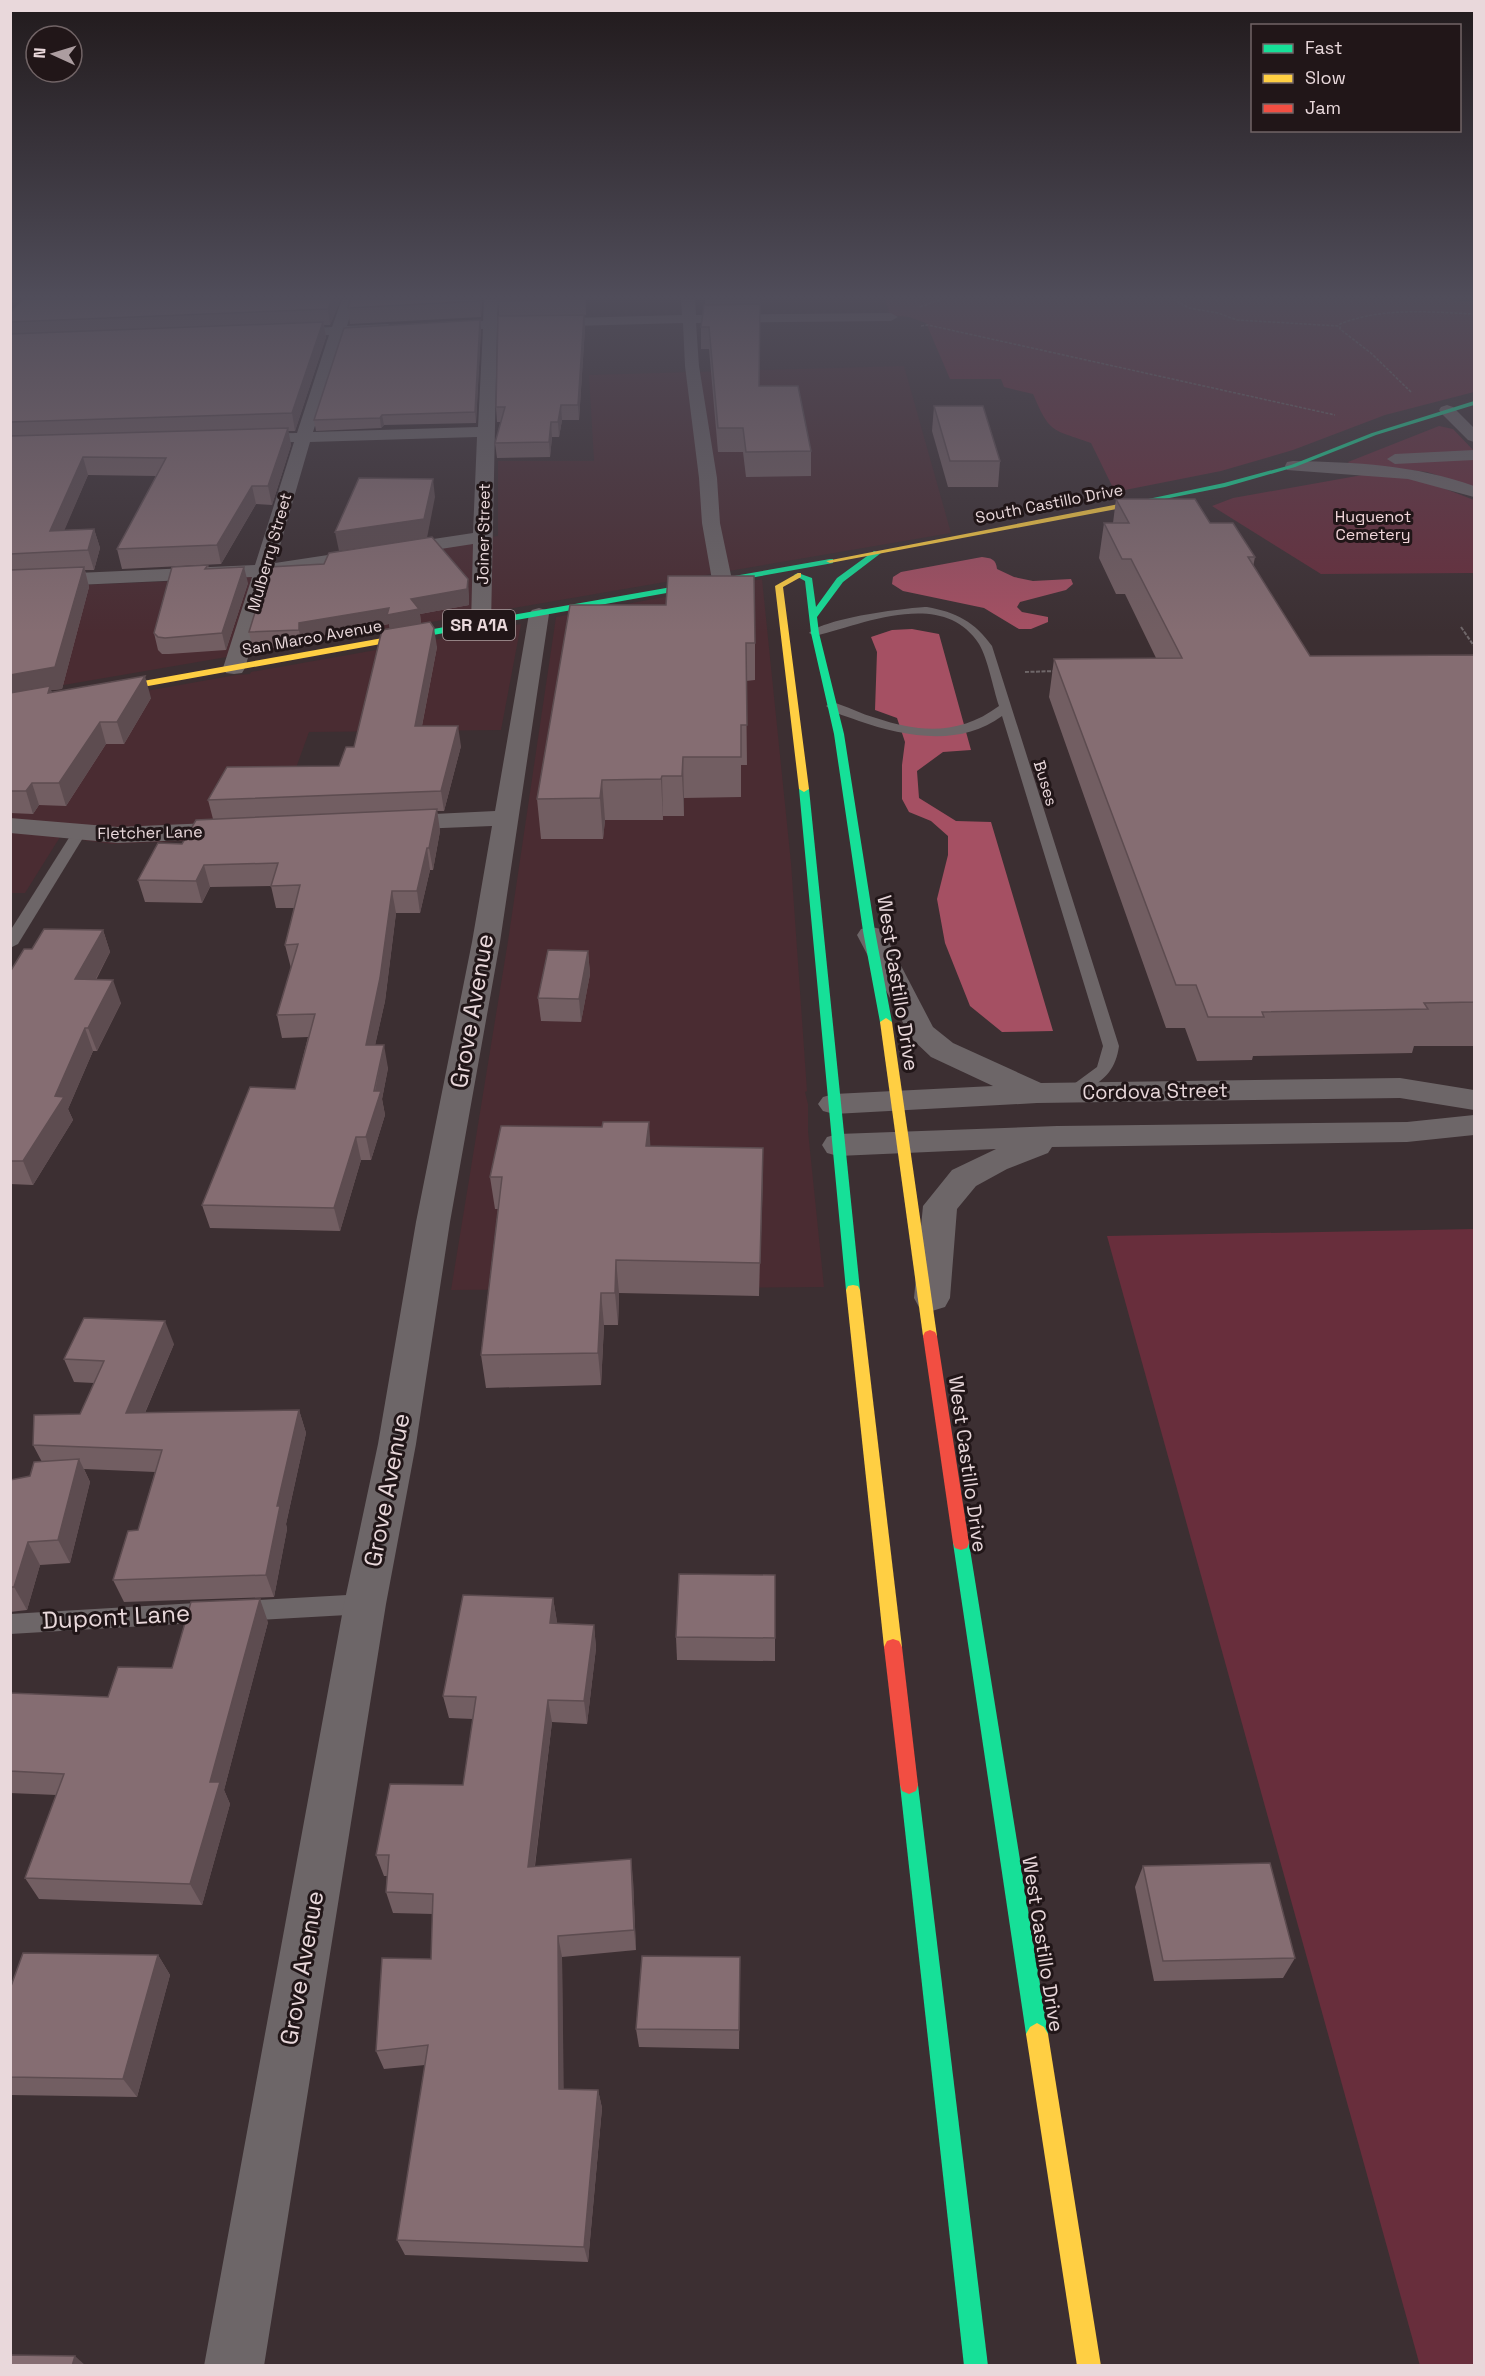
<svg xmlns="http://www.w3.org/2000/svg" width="1485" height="2376" viewBox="0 0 1485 2376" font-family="'Space Grotesk',sans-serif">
	<rect width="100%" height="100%" fill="#3c2f32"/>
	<g fill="#4a2c32">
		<path d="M904,366l47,167 -940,161 -1,-106 212,-9 276,-43v-75h96l-5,-86z"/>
		<path d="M762,579l29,284 16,228 -2,1 3,12v27l16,156 -373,3 57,-349 48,-324z"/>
		<path d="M521,624l-20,106 -192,2 -38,105 -159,7 -52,-7 -35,56h-14v-178l225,-40 14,-1 1,-2 233,-41 13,-1 1,-2z"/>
	</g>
	<g fill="#682e3c">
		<path d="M885,299h553l36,3v90l-89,23 -92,35 -72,21 -106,21 -24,-49c-39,-14 -41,-9 -58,-49l-29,-7 -3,-8h-51l-24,-56 -17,-6 -19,-2z"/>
		<path d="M1439,426l14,3 21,22v36l-47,-15 -78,-9 -1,-1z"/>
		<path d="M1368,474l54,6 52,20v73l-153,1 -109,-68 21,-8z"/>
		<path d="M1474,1229v1136l-54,1 -313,-1130z"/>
	</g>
	<g fill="#a55063">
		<path d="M982,557c9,1 14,2 15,12l17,8 19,4 38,-2 2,5 -7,6 -46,12 -3,5 5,5 26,5v5l-17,7h-12l-35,-21 -81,-17 -11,-7 1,-7 8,-5z"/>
		<path d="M912,629l27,5 32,116 -28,2 -26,19 2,27 37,23 35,1 62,209 -51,1 -32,-26 -25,-63 -8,-44 11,-44v-19l-17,-15 -22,-9 -7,-13v-34l3,-23 -8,-24 -22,-8 2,-58 -6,-15 21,-7z"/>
	</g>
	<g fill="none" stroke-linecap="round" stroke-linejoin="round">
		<g stroke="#6f6769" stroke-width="1.5" stroke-dasharray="3 1.5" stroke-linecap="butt">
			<path d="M1173,299l16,9 29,5 19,7 102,6"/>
			<path d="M920,307l22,-8"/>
			<path d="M921,326l7,-1 407,90"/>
			<path d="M1411,392l-39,-38 -32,-25v-5c43,-17 89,-12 134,-10"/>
		</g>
		<g stroke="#6f6769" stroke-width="2" stroke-dasharray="4 1.5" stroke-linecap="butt">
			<path d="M1461,627l13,19"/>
			<path d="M1025,672l32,-1"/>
		</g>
		<g fill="#6d6668" fill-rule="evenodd">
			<path d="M927,607c29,5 48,15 65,39l127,400c-3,22 -13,33 -32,44 -8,4 -13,8 -22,6l-2,-4 34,-25 6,-21 -101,-330c-41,31 -97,21 -143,5 -10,-4 -25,-7 -33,-15l6,-4c15,4 29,12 44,16 44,15 84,17 123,-12 -6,-18 -11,-47 -20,-62 -36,-56 -115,-20 -164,-8l-6,-3c17,-15 94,-25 118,-26z"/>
			<path d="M79,829l7,4 -68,111 -8,4v-17l62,-98z"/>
			<path d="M365,1594l8,3 4,7 -4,7 -8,3 -124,7 -8,-3 -4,-7 4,-7 8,-3z"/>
			<path d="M213,1602l8,3 4,7 -4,7 -8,3 -203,12v-20z"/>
		</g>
		<g fill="#6d6668" fill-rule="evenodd">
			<path d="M342,299h13l-8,27 41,-2 7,4 -7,4 -44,3 -31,97 165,-5 5,-98 -46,1 -7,-4 7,-4 46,-1 1,-22h14l-1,21 185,-5 -1,-16h14l1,16 195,-2 7,4 -7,4 -195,2 3,43 18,112 3,45 12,57 -3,4h-14l-3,-4 -10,-57 -3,-45 -14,-112 -2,-43 -186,5 -6,297 -3,4h-14l-3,-4 2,-81 -201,31 -27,93 -3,5 -8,1 -8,-1 -3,-5 29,-91 -242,11v-12l245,-11 39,-123 -50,2 -8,-5 8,-5 53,-1 32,-98 -48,3 -7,-4 7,-4 51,-3zM477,437l-4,96 -198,30 35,-121z"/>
			<path d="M1447,405l6,2 21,21v14l-6,-2 -27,-27 -2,-3 2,-3z"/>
			<path d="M1474,450v10l-79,4 -8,-5 8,-5z"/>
			<path d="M1293,461c62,1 123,4 181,25v11l-66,-18 -121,-9 -2,-4 2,-4z"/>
			<path d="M539,608l7,2 3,4 -49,328 -50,280 -34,222 -30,160 -122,762h-60l140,-762 34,-160 38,-222 56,-280 20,-116 -99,4 -9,-2 -3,-5 3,-5 9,-2 102,-5 34,-197 3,-4z"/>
			<path d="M10,818l108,9 115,-5 9,3 4,5 -4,5 -9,3 -115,5 -108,-10z"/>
			<path d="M871,927l10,2 4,6 48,92 20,16 88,40 359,-5 74,12v20l-74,-12 -363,5 -203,11 -11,-3 -5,-7 5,-7 11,-3 159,-8 -62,-29 -20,-19 -54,-103 4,-6z"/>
			<path d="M1474,1115v20l-67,7 -355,5 -4,6 -41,16 -31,17 -19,23 -7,89 -5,9 -13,4 -13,-4 -5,-9 9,-92 29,-36 44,-21 -158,7 -11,-3 -5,-8 5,-8 11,-3 219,-8 350,-4z"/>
		</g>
		<g fill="#16e098" fill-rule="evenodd">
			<path d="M1474,401v4l-98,30 -81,32 -70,20 -106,21 -4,-2 109,-23 67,-18 81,-32z"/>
			<path d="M874,551l7,2 -38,29 -26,35 2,16 25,101 31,197 17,91 -6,4 -6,-4 -17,-91 -29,-197 -23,-101 -6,-52 -11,-6 4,-2 14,5 4,29 21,-29z"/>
			<path d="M830,559h3v4l-411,74 -4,-3 4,-3z"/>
			<path d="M804,786l5,3 51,501 -2,4h-10l-2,-4 -47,-501z"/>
			<path d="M961,1536l6,2 2,5 79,491 -4,7 -7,4 -7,-4 -4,-7 -73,-491 2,-5z"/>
			<path d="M909,1776l7,3 2,6 70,581h-24l-64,-581 2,-6z"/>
		</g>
		<g fill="#ffcf43" fill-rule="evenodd">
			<path d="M1119,504l4,2 -1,2 -292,55 -4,-2z"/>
			<path d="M798,573h3v4l-18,10 26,202 -5,3 -5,-3 -24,-203z"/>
			<path d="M422,631l4,3 -1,2 -321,58 -4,-3 4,-3z"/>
			<path d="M886,1018l6,4 45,314 -2,4h-10l-2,-4 -43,-314z"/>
			<path d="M853,1285l5,1 2,4 42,357 -3,6 -6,2 -6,-2 -3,-6 -38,-357 2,-4z"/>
			<path d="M1037,2023l7,4 4,7 53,332h-24l-51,-332 4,-7z"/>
		</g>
		<g fill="#f24e42" fill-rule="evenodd">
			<path d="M930,1330l5,2 2,4 32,207 -2,5 -6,2 -6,-2 -2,-5 -30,-207 2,-4z"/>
			<path d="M893,1639l6,2 3,6 16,138 -2,6 -7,3 -7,-3 -2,-6 -16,-138 3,-6z"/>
		</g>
	</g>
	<g fill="#725e62">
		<path d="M341,299l-11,26h-6l2,12 -31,94h-7l3,14 -19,60 -16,-1 -35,60 -99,5 -5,-20 39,-73 -68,-1 -24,55 30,-1 6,19 -6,22h-9l4,17 -27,102 -11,1 1,3 99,5 -27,46h-18l-40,62 -27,-1 -6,9 -23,-1v-502z"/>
		<path d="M482,299l-1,18 -131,7 -2,-16z"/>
		<path d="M498,299h88v16h-2l1,13 -6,92h-17l-3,17h-7l-2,20 -53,1 -2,-15 6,-21h-4l-1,-15 3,-91z"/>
		<path d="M705,299h55l-1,87 52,65v25l-65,1 -3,-25h-25l-9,-103h-8v-22l4,-22z"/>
		<path d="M481,329l-5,94 -92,2 -3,3 -65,3 -2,-11z"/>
		<path d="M934,406l66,55 -2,26h-50l-16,-56z"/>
		<path d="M1116,499l94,24 45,34 -2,10 57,89 164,-1v391h-60l-2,7 -159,3 -1,4 -55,1 -12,-33h-19l-117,-331 5,-38 102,-1 -31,-64h-9l-17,-36 5,-35h9z"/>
		<path d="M208,565l1,4 39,14 -22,67 -57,4h-7l-4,-4 -4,-17z"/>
		<path d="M469,595v10l-49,9 1,10 16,23 -15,79 39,20 -17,65h-7l3,20 -7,39h-3l-10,43h-24l-11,88 -10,44 13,23 -6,31 3,16 -14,45h-10l-21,71 -130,-3 -8,-23 93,-116 13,-52 -26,1 -5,-23 14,-47 -6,-23 9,-37h-18l-5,-22 -61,1 -8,16 -57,-1 -7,-22 75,-61 -5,-19 131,-34 15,-19 36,-118 -1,-5 -87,15v7l-49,3 -4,-17z"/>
		<path d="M570,605l185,38v37l-9,1 1,84h-6v32l-57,1v18h-21v4h-58l-2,19h-62l-4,-40z"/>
		<path d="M103,930l7,22 -14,28 25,23 -24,48h-4l-25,58 5,11 -40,65 -23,-1v-212l22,-23z"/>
		<path d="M588,951l2,23 -9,48 -40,-1 -3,-23z"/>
		<path d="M650,1146l113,2 -4,148 -140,-3 -1,32h-14l-3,60 -115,3 -5,-33 17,-146h-3l-5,-32z"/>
		<path d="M174,1344l-29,69 154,-3 7,23 -20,91 1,5 -13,68 -150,5 -11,-22 25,-50 17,-58 -71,-3 6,13 -20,81 -30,2 -13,45 -17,2v-132l20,-4 12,-14 -9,-17 47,-31 14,-31 -20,-1 -10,-23z"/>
		<path d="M553,1598l4,25 37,2 2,23 -9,76 -35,-2 -17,144 98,14 3,70 -74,7 1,132 35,1 4,18 -14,154 -183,-7 -8,-15 28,-175 -41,4 -8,-18 55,-92 2,-45 -40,-1 -7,-21 1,-16h-3l-8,-21 87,-70 10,-66 -24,-1 -6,-22z"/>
		<path d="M268,1622l-44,168 6,14 -28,101 -163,-6 -14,-21 31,-83 -46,-2v-100l98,4z"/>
		<path d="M676,1637l99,1v23l-98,-1z"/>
		<path d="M1143,1866l152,92 -12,20 -129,3 -19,-94z"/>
		<path d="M158,1955l12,20 -33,122 -127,-2v-106z"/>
		<path d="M740,1977l-1,72 -100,-2 -3,-18z"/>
	</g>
	<g fill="#5d4c50">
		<path d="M332,299h9l-11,26 -2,-16z"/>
		<path d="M479,299h3l-1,18 -2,-16z"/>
		<path d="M585,299h1v16z"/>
		<path d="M1216,299h24l-25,2z"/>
		<path d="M584,315l1,13 -6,92 -1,-15z"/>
		<path d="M480,320l1,9 -5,94 -1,-11z"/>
		<path d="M323,322l3,15 -31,94 -3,-18z"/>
		<path d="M561,405l1,15 -3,17 -1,-15z"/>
		<path d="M382,415l2,10 -3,3 -1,-10z"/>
		<path d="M551,422l1,15 -2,20 -1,-15z"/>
		<path d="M288,428l3,17 -19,60 -4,-19z"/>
		<path d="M83,457l5,18 -32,75 -6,-19z"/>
		<path d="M433,479l2,18 -8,41 -88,13 -4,-19z"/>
		<path d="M252,486l4,18 -35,60 -4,-19z"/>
		<path d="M94,529l6,19 -6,22 -6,-20z"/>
		<path d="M84,567l5,20 -27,102 -11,1 6,18 -47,-10v-23z"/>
		<path d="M244,567l4,16 -22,67 -4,-17z"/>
		<path d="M468,579l1,16v10l-49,9 1,11 -31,6 -1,-7 -87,15v7l-3,-16v-7l90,-15 22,-9z"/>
		<path d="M434,628l3,19 -19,99 -3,-20z"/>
		<path d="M145,676l6,22 -27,46 -7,-22z"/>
		<path d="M100,722l6,22 -40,62 -7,-23z"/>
		<path d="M458,726l3,20 -17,65 -3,-20z"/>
		<path d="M683,757l1,41v18l-2,-40z"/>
		<path d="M662,776l1,40v4l-2,-41z"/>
		<path d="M602,780l3,40 -2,19 -3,-41z"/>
		<path d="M32,783l7,22 -6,9 -7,-23z"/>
		<path d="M437,809l3,22 -7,39 -4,-22z"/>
		<path d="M427,848l3,22 -10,43 -3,-22z"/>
		<path d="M204,865l6,22 -8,16 -6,-22z"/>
		<path d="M392,891l4,22 -11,88 -15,67 -4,-23z"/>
		<path d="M103,930l7,22 -27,51 -8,-24z"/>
		<path d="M588,951l2,23 -9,48 -2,-23z"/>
		<path d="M113,980l8,23 -24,48 -9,-23z"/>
		<path d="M85,1028l8,23 -25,58 5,11 -40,65 -10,-24 32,-65z"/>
		<path d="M384,1045l4,23 -6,31 3,16 -14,45 -5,-23z"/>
		<path d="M649,1122l2,33 -5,-9z"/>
		<path d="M356,1137l5,23 -21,71 -6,-23z"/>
		<path d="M763,1148v32l-4,116 1,-33z"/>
		<path d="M616,1260l3,33 -1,32 -3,-32z"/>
		<path d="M601,1293l3,32 -3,60 -3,-32z"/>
		<path d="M165,1321l9,23 -39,92 -9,-23z"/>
		<path d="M299,1410l7,23 -20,91 1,5 -13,68 -8,-22 11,-69z"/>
		<path d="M79,1459l11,23 -20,81 -12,-23z"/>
		<path d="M28,1542l12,23 -13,45 -13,-23z"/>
		<path d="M553,1598l4,23 -3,25 -4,-23z"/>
		<path d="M260,1599l8,23 -44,168 6,14 -28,101 -12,-21 20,-102z"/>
		<path d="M594,1625l2,23 -9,76 -3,-23z"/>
		<path d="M548,1700l4,22 -20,166 -4,-21z"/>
		<path d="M631,1859l2,21 3,70 -2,-20z"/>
		<path d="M558,1936l4,21 2,150 -5,-18z"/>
		<path d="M158,1955l12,20 -33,122 -14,-18z"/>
		<path d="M598,2090l4,18 -14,154 -4,-15z"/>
		<path d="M75,2356l11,10h-14z"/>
	</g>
	<g fill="#856d72" stroke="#5d4c50" stroke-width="1.5">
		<path d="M23,299h309l-4,10 -318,13v-11h2z"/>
		<path d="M350,299h129v2l-131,7z"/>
		<path d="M498,299h87l-87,2z"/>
		<path d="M760,304l-1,82h39l13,65 -65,1 -3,-24h-25l-9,-101h-8l3,-22z"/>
		<path d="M584,315l-6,90h-17l-3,17h-7l-2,20 -54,1 10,-36h-9l2,-91z"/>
		<path d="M480,320l-5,92 -93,3 -2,3 -66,2 30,-92z"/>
		<path d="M323,322l-31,91 -282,9v-88z"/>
		<path d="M934,406h49l17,55h-50z"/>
		<path d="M288,428l-20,58h-16l-35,59 -100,4 49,-91 -83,-1 -33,74 44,-2 -6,21 -78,4v-118z"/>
		<path d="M359,478l74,1 -9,40 -89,13z"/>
		<path d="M1116,499h79l15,24h23l22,34h-7l62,99 164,-1v347l-50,1 4,6 -166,3 2,5h-56l-12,-32h-20l-122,-326 128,-1 -51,-99h-9l-18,-36h25z"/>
		<path d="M432,537l36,42 -1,10 -56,10 8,10 -32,6 2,-7 -90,15v7l-50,2 20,-65 55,-3 5,-11z"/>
		<path d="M208,565l-3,4 39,-2 -22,66 -57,5 -7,-1 -4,-4 18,-66z"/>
		<path d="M84,567l-29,100 -45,8v-105z"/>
		<path d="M668,576h86l1,67h-9l1,82h-6v32h-58l-1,19h-20l-1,3 -59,1 -2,18 -63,1 33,-194h96z"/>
		<path d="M430,622l4,6 -19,98h43l-17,65 -233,9 19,-33 112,-1 7,-19h8l28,-117z"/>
		<path d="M145,676l-28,46h-17l-41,61h-27l-6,8h-16v-98l40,-7 -2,7z"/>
		<path d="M437,809l-8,39h-2l-10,43h-25l-12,87 -14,67h18l-10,46h7l-15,46h-10l-22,71 -132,-3 48,-118 45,2 20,-75 -38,1 21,-71 -13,1 15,-60 -29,1 7,-23 -74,2 -8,16 -58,-1 20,-37 24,1 14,-24z"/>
		<path d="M44,929l59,1 -28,49 38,1 -25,48h-3l-30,68 9,1 -41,64h-13v-189l14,-23h8z"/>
		<path d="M548,950l40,1 -9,48 -41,-1z"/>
		<path d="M603,1122h46l-3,24 117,2 -3,115 -144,-3 -1,33h-14l-3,60 -117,2 21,-178h-12l11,-51 101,1z"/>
		<path d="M84,1318l81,3 -39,92 173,-3 -22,96h3l-14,69 -153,5 15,-49 10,-1 24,-80 -129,-5 1,-30 46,-1 24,-53 -40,-2z"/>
		<path d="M79,1459l-21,81 -30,2 -14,45h-4v-107l20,-4 4,-14z"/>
		<path d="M679,1574l96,1v63l-99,-1z"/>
		<path d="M463,1595l90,3 -3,25 44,2 -10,76 -36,-1 -20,167 103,-8 3,71 -76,6 1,153 39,1 -14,157 -187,-7 31,-195 -52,6 6,-93 49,1 2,-65 -47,-2 3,-37h-13l14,-71 73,1 13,-88 -33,-1z"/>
		<path d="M260,1599l-50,183h10l-30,102 -165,-6 39,-104 -54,-3v-78l98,4 10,-30 54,1 19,-66z"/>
		<path d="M1270,1863l25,95 -132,3 -20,-95z"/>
		<path d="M23,1953l135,2 -35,124 -113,-2v-88z"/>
		<path d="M642,1956l98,1 -1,73 -103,-1z"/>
		<path d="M10,2355l65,1 -3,10h-62z"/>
	</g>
	<linearGradient id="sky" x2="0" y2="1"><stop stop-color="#211a1c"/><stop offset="0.47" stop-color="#504d5a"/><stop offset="1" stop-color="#504d5a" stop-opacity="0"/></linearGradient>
	<rect width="1485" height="632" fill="url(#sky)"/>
	<g text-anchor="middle" stroke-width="6" stroke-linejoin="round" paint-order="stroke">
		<g font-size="16" fill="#e9d8db" stroke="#211618">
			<text transform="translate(1049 503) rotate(-11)" y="6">South Castillo Drive</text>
			<text transform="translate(483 534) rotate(-89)" y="6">Joiner Street</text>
			<text transform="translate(269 552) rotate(-74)" y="6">Mulberry Street</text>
			<text transform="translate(312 637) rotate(-10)" y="6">San Marco Avenue</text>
			<text transform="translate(1046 783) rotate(73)" y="6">Buses</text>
			<text transform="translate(150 832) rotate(-1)" y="6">Fletcher Lane</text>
		</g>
		<g font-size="16" fill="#f2d7db" stroke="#211618">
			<text x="1373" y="522">Huguenot<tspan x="1373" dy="18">Cemetery</tspan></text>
		</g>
		<rect fill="#211618" stroke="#ad9ea0" stroke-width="1.5" x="443" y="610" width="72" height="30" rx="4.5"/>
		<g font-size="18" font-weight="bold" fill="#e9d8db">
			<text x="479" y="631">SR A1A</text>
		</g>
		<g font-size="20" fill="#e9d8db" stroke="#211618">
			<text transform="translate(898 983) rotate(81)" y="7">West Castillo Drive</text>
			<text transform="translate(1155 1091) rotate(-1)" y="7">Cordova Street</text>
			<text transform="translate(968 1464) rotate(82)" y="7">West Castillo Drive</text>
			<text transform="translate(1043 1944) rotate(81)" y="7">West Castillo Drive</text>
		</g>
		<g font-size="24" fill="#e9d8db" stroke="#211618">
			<text transform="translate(472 1011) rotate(-80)" y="8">Grove Avenue</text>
			<text transform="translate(387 1490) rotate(-79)" y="8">Grove Avenue</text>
			<text transform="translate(116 1617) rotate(-3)" y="8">Dupont Lane</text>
			<text transform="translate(302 1968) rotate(-80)" y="8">Grove Avenue</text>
		</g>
	</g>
	<rect width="1485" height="2376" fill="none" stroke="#e9d8db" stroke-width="24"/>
	<rect x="1251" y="24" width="210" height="108" fill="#211618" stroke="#716466" stroke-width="1.5"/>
	<rect x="1263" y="44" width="30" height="9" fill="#16e098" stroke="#716466" stroke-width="1.5"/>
	<text x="1305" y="54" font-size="18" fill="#e9d8db">Fast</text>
	<rect x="1263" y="74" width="30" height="9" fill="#ffcf43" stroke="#716466" stroke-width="1.5"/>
	<text x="1305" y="84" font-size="18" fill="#e9d8db">Slow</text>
	<rect x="1263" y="104" width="30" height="9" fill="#f24e42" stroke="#716466" stroke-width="1.5"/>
	<text x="1305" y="114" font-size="18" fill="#e9d8db">Jam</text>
	<g transform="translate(54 54) rotate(274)"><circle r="28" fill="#211618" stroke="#716466" stroke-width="1.5"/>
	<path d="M0-4.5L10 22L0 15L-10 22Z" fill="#ac9da0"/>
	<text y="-9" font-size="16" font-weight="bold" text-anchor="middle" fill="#e9d8db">N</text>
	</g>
</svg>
